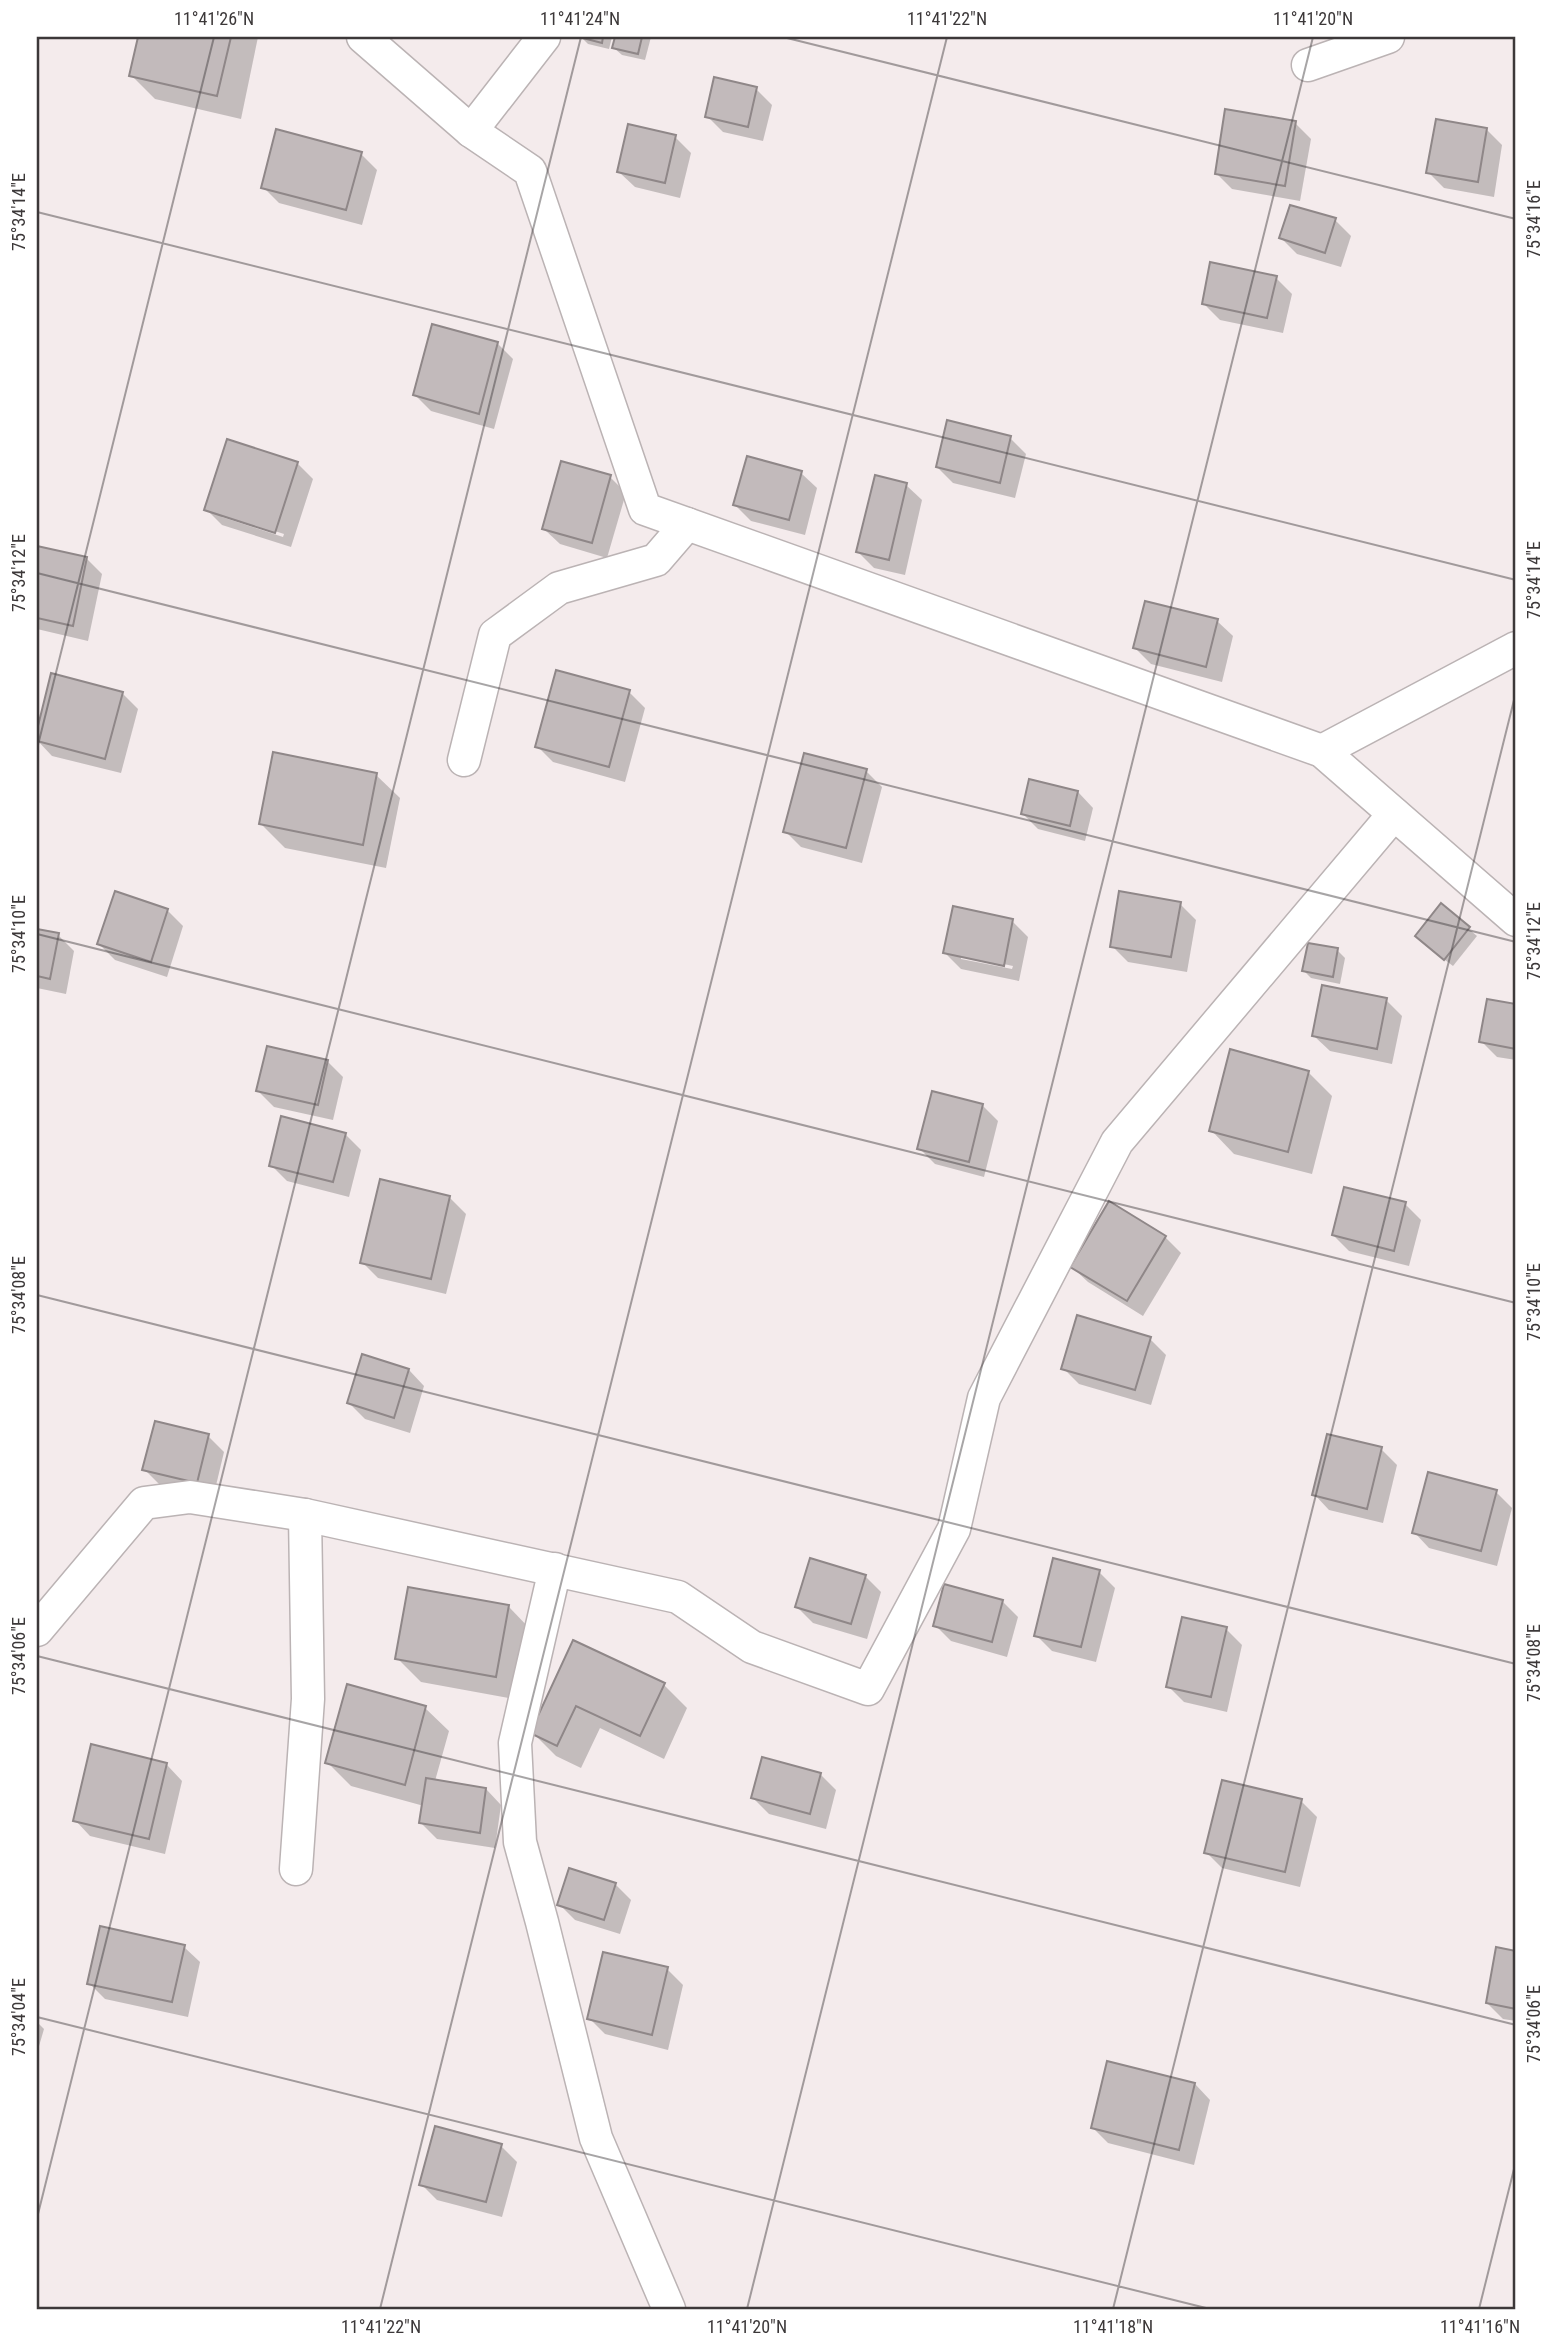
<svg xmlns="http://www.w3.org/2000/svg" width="1553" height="2346" viewBox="0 0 1553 2346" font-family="'Roboto Condensed',sans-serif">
	<rect width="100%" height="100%" fill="#f4ebec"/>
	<g fill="#0003" fill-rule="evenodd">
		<path d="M140,37h118l-17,82 -86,-20 -24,-24z"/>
		<path d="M581,37h31l-3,12 -21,-5z"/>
		<path d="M617,37h34l-6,23 -23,-5 -8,-7z"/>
		<path d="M756,89l16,16 -9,36 -40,-9 -16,-16z"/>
		<path d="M1295,123l16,16 -11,62 -68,-12 -16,-16z"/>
		<path d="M1486,129l16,16 -8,52 -50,-9 -16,-16z"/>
		<path d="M675,137l16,16 -11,45 -45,-11 -16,-15z"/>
		<path d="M361,154l16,16 -15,55 -83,-22 -16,-16z"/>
		<path d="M1335,220l16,16 -10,31 -44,-13 -16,-16z"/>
		<path d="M1276,278l16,16 -9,39 -63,-13 -16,-16z"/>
		<path d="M497,343l16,16 -19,70 -63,-18 -16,-16z"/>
		<path d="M1010,438l16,16 -11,44 -62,-15 -16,-16z"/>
		<path d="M297,463l16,16 -22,68 -69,-22 -16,-16zM222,514l62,20 -1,3 -61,-20z"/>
		<path d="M801,473l16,15 -12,47 -54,-14 -16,-16z"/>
		<path d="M610,477l16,16 -19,65 -47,-14 -16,-15z"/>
		<path d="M906,485l16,15 -17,75 -31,-7 -16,-16z"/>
		<path d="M37,548l49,10 16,16 -14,67 -51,-12z"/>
		<path d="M1217,621l16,15 -11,46 -71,-18 -16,-16z"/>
		<path d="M53,675l69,18 16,16 -17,64 -69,-17 -15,-16z"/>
		<path d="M629,692l16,16 -20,74 -72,-20 -16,-16z"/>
		<path d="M866,771l16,16 -20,76 -61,-16 -16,-16z"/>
		<path d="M376,775l24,23 -14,70 -101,-20 -24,-24z"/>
		<path d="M1078,792l15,16 -8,33 -47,-12 -16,-16z"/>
		<path d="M1180,904l16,16 -9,52 -59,-10 -16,-16z"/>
		<path d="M1441,906l36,30 -24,30 -29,-22z"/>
		<path d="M167,910l16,16 -16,51 -52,-17 -16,-16z"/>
		<path d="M1012,921l16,16 -9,44 -58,-12 -16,-16zM961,955l52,11 -1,3 -51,-10z"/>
		<path d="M37,930l21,5 16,16 -8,43 -29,-6z"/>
		<path d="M1337,950l8,8 -5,26 -29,-6 -7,-7z"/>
		<path d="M1386,1000l16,16 -10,48 -62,-13 -16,-15z"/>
		<path d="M1489,1001l27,5v54l-19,-3 -16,-16z"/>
		<path d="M327,1061l16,16 -10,43 -59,-13 -16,-16z"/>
		<path d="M1308,1072l24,24 -20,78 -78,-20 -23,-24z"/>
		<path d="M982,1105l16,16 -14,56 -49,-13 -16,-16z"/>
		<path d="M345,1134l16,16 -12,47 -62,-16 -16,-16z"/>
		<path d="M382,1182l68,16 16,16 -20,80 -68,-16 -16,-16z"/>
		<path d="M1405,1204l16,16 -12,46 -60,-15 -16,-16z"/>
		<path d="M1165,1237l16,16 -38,63 -55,-34 -16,-15z"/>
		<path d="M1150,1339l16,16 -15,50 -72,-21 -16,-16z"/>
		<path d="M409,1370l15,16 -14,47 -45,-14 -16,-16z"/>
		<path d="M208,1436l16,16 -11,46 -53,-13 -16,-16z"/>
		<path d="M1381,1449l16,16 -14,58 -54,-13 -15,-16z"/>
		<path d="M1496,1492l16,16 -15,58 -68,-18 -15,-16z"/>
		<path d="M1099,1572l16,16 -19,74 -44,-11 -16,-16z"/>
		<path d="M865,1576l16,16 -14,47 -54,-16 -16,-16z"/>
		<path d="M1002,1601l16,16 -11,40 -56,-16 -16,-16z"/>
		<path d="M509,1607l23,24 -13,69 -98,-18 -24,-24z"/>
		<path d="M1226,1629l16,16 -15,67 -43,-10 -16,-16z"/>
		<path d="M574,1642l90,43 23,23 -23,51 -64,-31 -19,40 -25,-12 -24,-24z"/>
		<path d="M425,1708l24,23 -14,50 51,8 15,16 -6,43 -58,-9 -16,-16 3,-17 -73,-20 -24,-24z"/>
		<path d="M167,1765l15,16 -17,73 -75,-18 -15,-16z"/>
		<path d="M820,1774l16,16 -10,39 -57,-15 -16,-16z"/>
		<path d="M1301,1801l16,16 -17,70 -78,-19 -16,-16z"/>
		<path d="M615,1884l16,16 -11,34 -45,-14 -16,-16z"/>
		<path d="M184,1947l16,15 -12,55 -83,-18 -16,-16z"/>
		<path d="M1497,1950l19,3v68l-13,-2 -16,-16z"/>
		<path d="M667,1969l16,16 -15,65 -63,-16 -16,-16z"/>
		<path d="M37,2022l7,7 -7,24z"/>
		<path d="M1195,2084l15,16 -16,65 -86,-22 -16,-16z"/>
		<path d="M501,2146l16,16 -15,55 -65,-17 -16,-16z"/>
	</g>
	<g fill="#c2babb" stroke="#8f8788" stroke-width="2">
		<path d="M138,37h93l-14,59 -88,-20z"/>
		<path d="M579,37h24l-1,6z"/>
		<path d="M615,37h27l-4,17 -26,-6z"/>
		<path d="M714,77l43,10 -9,40 -43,-10z"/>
		<path d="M1225,109l71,12 -11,65 -70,-12z"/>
		<path d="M1436,119l51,9 -9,54 -52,-9z"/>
		<path d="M628,124l48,11 -11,48 -48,-11z"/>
		<path d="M276,129l86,23 -16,58 -85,-22z"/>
		<path d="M1290,205l46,13 -11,35 -46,-15z"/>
		<path d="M1210,262l67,14 -10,42 -65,-14z"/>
		<path d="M432,324l66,18 -19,72 -66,-19z"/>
		<path d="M947,420l64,16 -11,47 -64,-16z"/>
		<path d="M227,439l71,23 -23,71 -71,-23z"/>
		<path d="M747,456l55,15 -13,49 -56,-15z"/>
		<path d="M561,461l50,14 -19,68 -50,-14z"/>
		<path d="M875,475l32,8 -18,77 -33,-8z"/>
		<path d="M37,546l50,11 -14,69 -36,-8z"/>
		<path d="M1145,601l73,18 -12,48 -73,-19z"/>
		<path d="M556,670l74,20 -21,77 -74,-20z"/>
		<path d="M51,673l72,19 -18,67 -68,-18v-11z"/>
		<path d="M273,752l104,21 -14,72 -104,-21z"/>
		<path d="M804,753l63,16 -21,79 -63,-16z"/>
		<path d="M1029,779l49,12 -8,35 -49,-12z"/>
		<path d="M115,891l53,18 -17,53 -54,-18z"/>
		<path d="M1119,891l62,11 -10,55 -61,-10z"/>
		<path d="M1441,903l29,24 -26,33 -29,-24z"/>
		<path d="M953,906l60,13 -9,47 -61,-13z"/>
		<path d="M37,929l22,4 -9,46 -13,-3z"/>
		<path d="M1308,943l30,5 -5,29 -31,-6z"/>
		<path d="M1322,985l65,13 -10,51 -65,-13z"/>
		<path d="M1487,999l29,5v45l-37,-7z"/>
		<path d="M267,1046l61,14 -10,45 -62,-14z"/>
		<path d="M1230,1049l79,22 -21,81 -79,-21z"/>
		<path d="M932,1091l51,13 -14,58 -52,-13z"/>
		<path d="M281,1116l65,17 -13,49 -64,-16z"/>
		<path d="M380,1179l70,17 -19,83 -71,-16z"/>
		<path d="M1344,1187l62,15 -12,49 -62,-16z"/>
		<path d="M1109,1201l57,35 -39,65 -57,-34z"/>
		<path d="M1077,1315l74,22 -16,53 -74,-21z"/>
		<path d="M362,1354l47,15 -15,49 -47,-15z"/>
		<path d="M155,1421l54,13 -12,49 -55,-13z"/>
		<path d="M1327,1434l55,13 -15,62 -55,-14z"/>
		<path d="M1428,1472l69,18 -16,61 -69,-18z"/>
		<path d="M810,1558l56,17 -15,49 -56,-17z"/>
		<path d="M1053,1558l47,12 -19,77 -47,-11z"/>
		<path d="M944,1584l59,16 -11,42 -59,-16z"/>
		<path d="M408,1587l101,18 -13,72 -101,-18z"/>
		<path d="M1182,1617l45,10 -16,70 -45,-10z"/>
		<path d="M573,1640l92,43 -25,53 -64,-30 -19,40 -27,-13z"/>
		<path d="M347,1684l79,22 -21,79 -80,-22z"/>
		<path d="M91,1744l76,19 -18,76 -76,-18z"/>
		<path d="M762,1757l59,16 -11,41 -59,-16z"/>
		<path d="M426,1778l60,10 -6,45 -61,-10z"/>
		<path d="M1222,1780l80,19 -17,73 -81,-19z"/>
		<path d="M569,1868l47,15 -12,37 -47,-15z"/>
		<path d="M100,1926l85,19 -13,57 -85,-18z"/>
		<path d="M1496,1947l20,4v58l-30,-6z"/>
		<path d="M603,1952l65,15 -16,68 -65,-16z"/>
		<path d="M1107,2061l88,22 -16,67 -88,-22z"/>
		<path d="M435,2126l67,18 -16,58 -67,-17z"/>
	</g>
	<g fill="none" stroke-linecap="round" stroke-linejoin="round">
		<defs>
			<g id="minor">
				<path d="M363,37l108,94 59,40 115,338 677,242 194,169"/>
				<path d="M1308,65l80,-28"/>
				<path d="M471,131l73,-94"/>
				<path d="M1322,751l194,-103"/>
				<path d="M464,760l31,-125 64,-47 97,-28 31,-36"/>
				<path d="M555,1569l-40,174 5,99 22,80 54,216 73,171"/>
				<path d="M37,1630l107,-127 46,-6 115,18 373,82 74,50 116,42 86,-160 30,-131 133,-256 277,-328"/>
				<path d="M296,1869l12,-170 -3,-184"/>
			</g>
		</defs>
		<use href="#minor" stroke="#bbb3b4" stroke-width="35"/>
		<use href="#minor" stroke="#fff" stroke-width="32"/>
	</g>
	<path fill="none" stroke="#3c3839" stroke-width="2" stroke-opacity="0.45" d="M783,37l733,182M37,212l1479,368M37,573l1479,369M37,749l177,-712M37,934l1479,369M37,1295l1479,369M37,1656l1479,369M37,2017l1173,292M37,2218l544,-2181M380,2309l567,-2272M747,2309l566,-2272M1113,2309l403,-1617M1479,2309l37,-148"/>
	<rect width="1553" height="2346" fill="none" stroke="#ffffff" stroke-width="77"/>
	<rect x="38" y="38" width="1476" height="2270" fill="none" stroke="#3c3839" stroke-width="2.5"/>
	<g font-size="18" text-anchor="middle" fill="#3c3839">
		<text x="214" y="25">11°41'26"N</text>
		<text x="580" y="25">11°41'24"N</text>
		<text x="947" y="25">11°41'22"N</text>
		<text x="1313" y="25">11°41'20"N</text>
		<text transform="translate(19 212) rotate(-90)" y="6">75°34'14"E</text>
		<text transform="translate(1534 219) rotate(-90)" y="6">75°34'16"E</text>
		<text transform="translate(19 573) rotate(-90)" y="6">75°34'12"E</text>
		<text transform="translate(1534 580) rotate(-90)" y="6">75°34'14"E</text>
		<text transform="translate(19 934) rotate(-90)" y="6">75°34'10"E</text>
		<text transform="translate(1534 941) rotate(-90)" y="6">75°34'12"E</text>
		<text transform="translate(19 1295) rotate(-90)" y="6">75°34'08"E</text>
		<text transform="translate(1534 1302) rotate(-90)" y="6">75°34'10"E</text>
		<text transform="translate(19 1656) rotate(-90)" y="6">75°34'06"E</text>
		<text transform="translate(1534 1663) rotate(-90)" y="6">75°34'08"E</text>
		<text transform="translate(19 2017) rotate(-90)" y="6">75°34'04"E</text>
		<text transform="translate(1534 2024) rotate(-90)" y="6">75°34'06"E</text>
		<text x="381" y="2333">11°41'22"N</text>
		<text x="747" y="2333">11°41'20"N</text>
		<text x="1113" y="2333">11°41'18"N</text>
		<text x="1480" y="2333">11°41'16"N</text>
	</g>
</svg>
